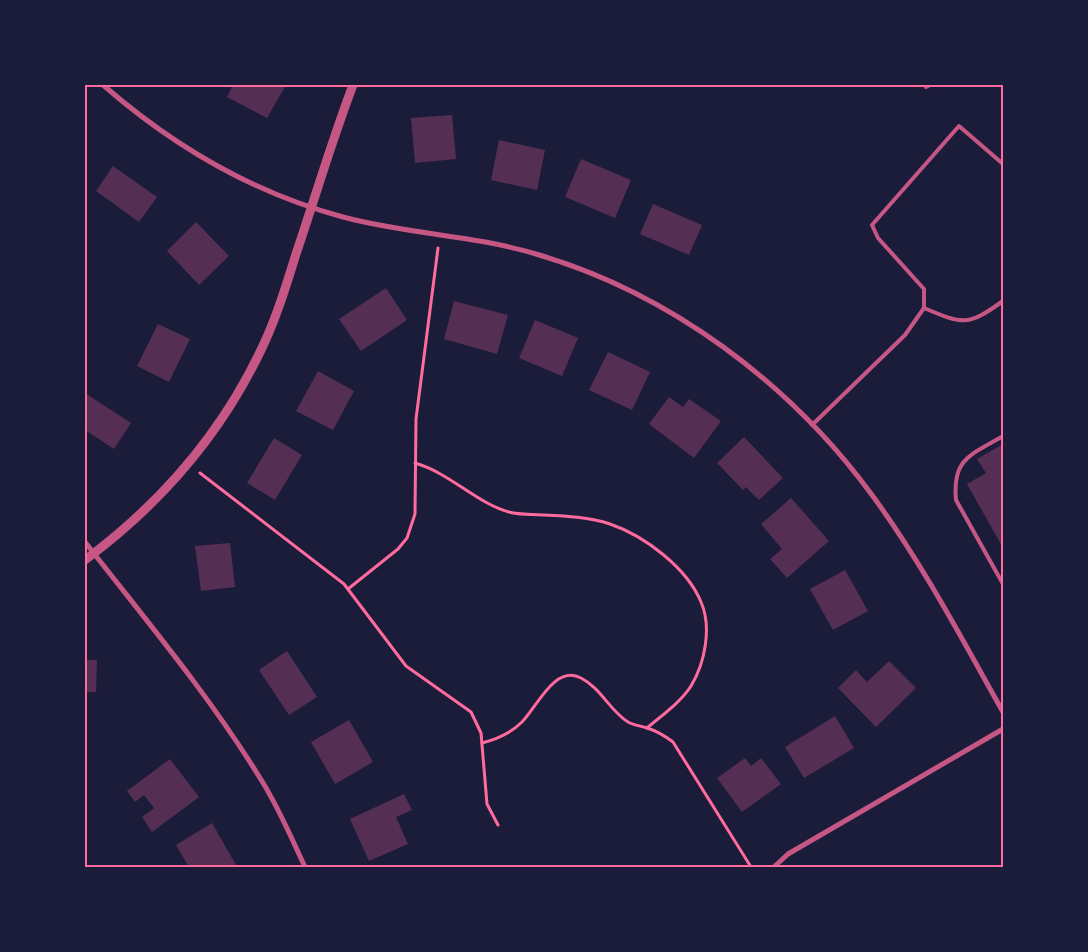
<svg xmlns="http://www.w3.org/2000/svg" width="1088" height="952" viewBox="0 0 1088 952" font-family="'Noto Sans',sans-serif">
	<rect width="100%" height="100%" fill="#1b1b3a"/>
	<g fill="#542f53">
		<path d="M233,85h53l-19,33 -40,-21z"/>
		<path d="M452,115l4,44 -41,4 -4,-45z"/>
		<path d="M499,140l46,10 -8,40 -46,-10z"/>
		<path d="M581,159l50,21 -16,38 -50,-21z"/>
		<path d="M113,166l44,31 -18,25 -43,-31z"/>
		<path d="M653,204l49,21 -13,30 -49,-21z"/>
		<path d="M196,222l33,34 -30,29 -32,-34z"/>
		<path d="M386,288l21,32 -46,31 -22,-32z"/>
		<path d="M454,301l54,14 -11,39 -53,-15z"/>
		<path d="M535,320l43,18 -16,38 -43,-18z"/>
		<path d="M158,324l32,15 -21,43 -32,-16z"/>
		<path d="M608,352l42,20 -18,38 -43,-20z"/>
		<path d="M318,371l36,20 -21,39 -37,-19z"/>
		<path d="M85,393l46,30 -17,26 -29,-19z"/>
		<path d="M669,397l14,10 6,-8 32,22 -27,37 -45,-34z"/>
		<path d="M744,437l39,41 -24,22 -13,-13 -3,3 -26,-27z"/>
		<path d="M274,438l28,17 -27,45 -28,-17z"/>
		<path d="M1003,444v104l-36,-64 19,-11 -9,-14z"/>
		<path d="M791,498l38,43 -42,37 -17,-19 12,-10 -21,-25z"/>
		<path d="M230,543l5,44 -34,4 -6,-45z"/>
		<path d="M845,570l23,41 -35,19 -23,-41z"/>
		<path d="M287,651l30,46 -28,18 -30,-45z"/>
		<path d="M85,660h12l-1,32h-11z"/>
		<path d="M889,661l27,27 -40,39 -38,-39 18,-18 11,12z"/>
		<path d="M835,716l19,32 -50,30 -19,-31z"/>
		<path d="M349,720l24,42 -38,22 -24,-42z"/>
		<path d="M745,758l6,8 10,-8 20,26 -39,28 -25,-34z"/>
		<path d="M170,759l29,38 -47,35 -10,-15 12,-9 -10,-13 -9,7 -8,-11z"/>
		<path d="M404,794l8,16 -16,7 12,27 -39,17 -19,-42z"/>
		<path d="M212,823l24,42 -4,2h-43l-13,-22z"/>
	</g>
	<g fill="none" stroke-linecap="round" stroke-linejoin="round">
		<g stroke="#ff6b9d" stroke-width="3">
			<path d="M415,463c35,10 61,40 94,49 11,3 22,2 34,3 22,1 46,2 67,9 35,12 77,44 91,78 11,25 4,61 -10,84 -10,16 -30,30 -44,42"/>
			<path d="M200,473l144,111 62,82 65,46 10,21 6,71 11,21"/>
			<path d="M348,589l50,-40 9,-11 8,-24 1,-95 22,-171"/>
			<path d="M482,743c16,-4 29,-10 40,-21 15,-15 33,-58 59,-44 20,10 29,33 47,44 5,3 13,4 19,6 10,3 18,8 26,14l78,125"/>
		</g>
		<g stroke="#c65784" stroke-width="4">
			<path d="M925,85l1,2 4,-2"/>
			<path d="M924,308c40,17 44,18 79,-7"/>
			<path d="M812,425l93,-90 19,-27v-19l-46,-51 -6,-13 87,-99 44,38"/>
			<path d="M1003,436c-32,19 -51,22 -47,64l47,84"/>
		</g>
		<g stroke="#c65784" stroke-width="5">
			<path d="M103,85c69,60 150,108 240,132 63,17 130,18 193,37 134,39 254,129 336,241 50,68 90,144 131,217"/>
			<path d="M85,542c60,77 124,153 175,236 18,28 31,59 45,89"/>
			<path d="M774,867l14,-13 215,-125"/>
		</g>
		<path stroke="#c65784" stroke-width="9" d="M85,560c74,-55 136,-126 176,-210 15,-31 25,-64 35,-96 19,-56 36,-114 57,-169"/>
	</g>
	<rect width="1088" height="952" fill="none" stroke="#1b1b3a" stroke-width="172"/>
	<rect x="86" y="86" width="916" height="780" fill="none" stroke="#ff6b9d" stroke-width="2"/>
</svg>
